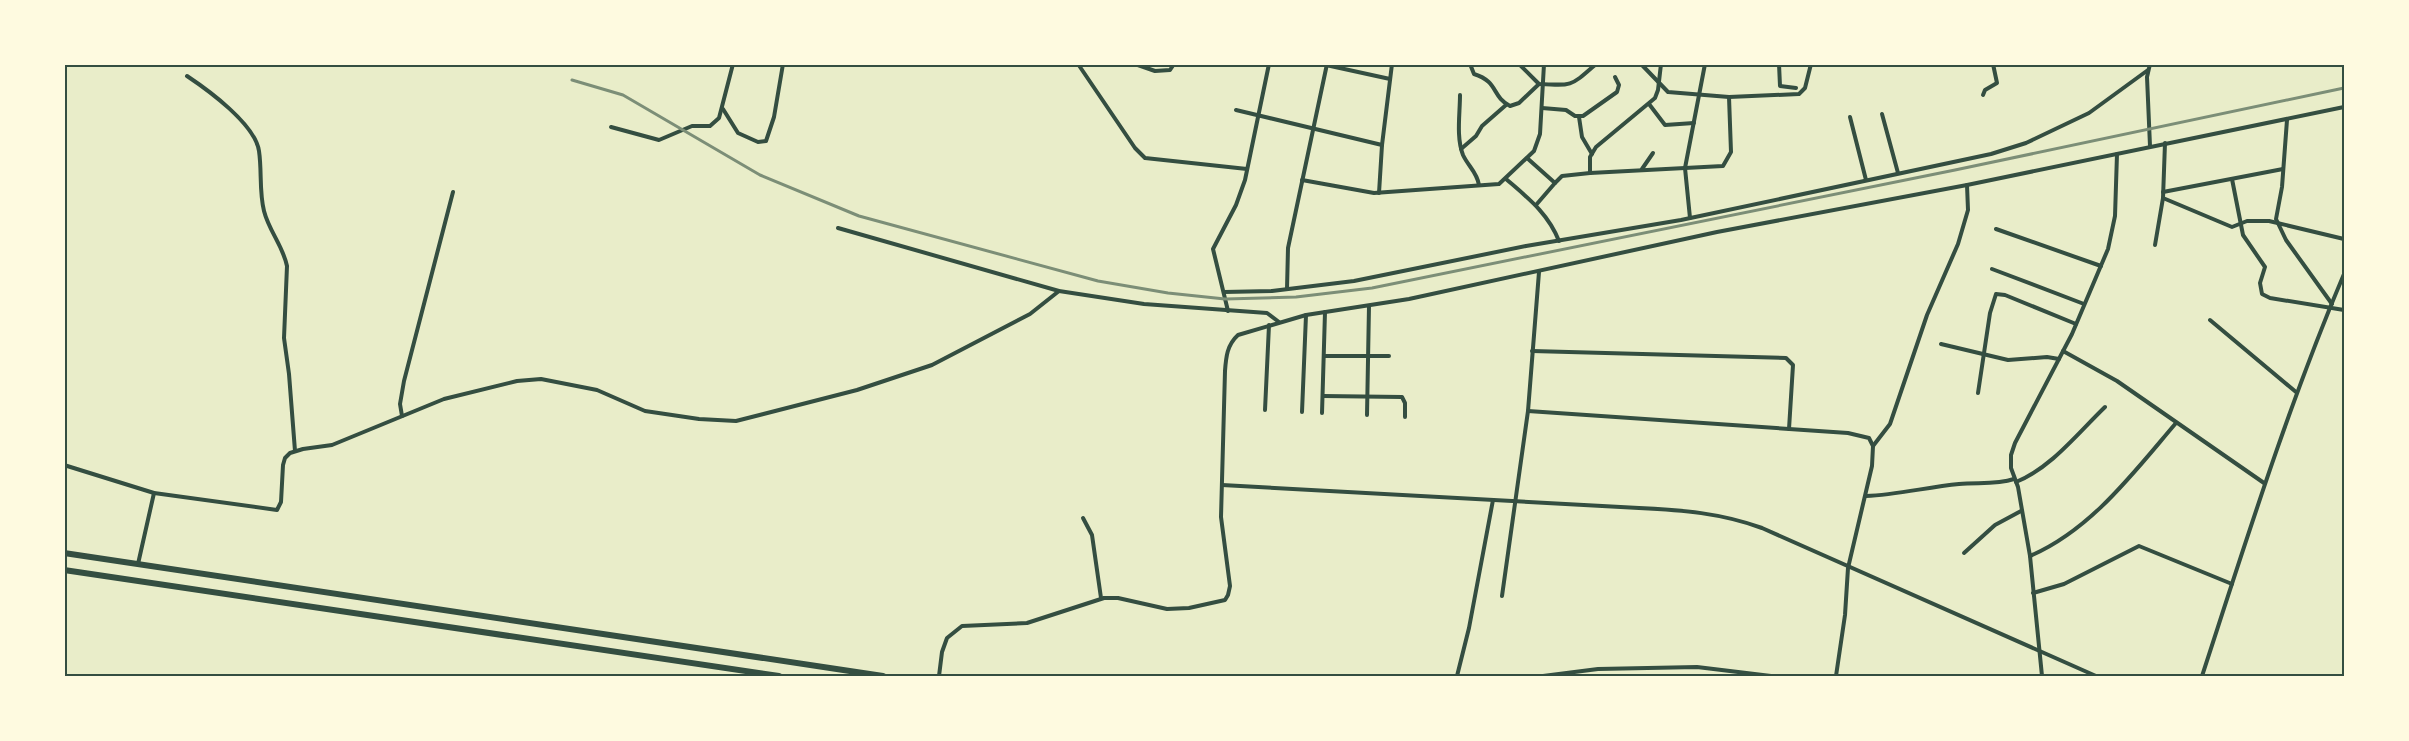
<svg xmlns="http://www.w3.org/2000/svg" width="2409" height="741" viewBox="0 0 2409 741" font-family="Inter,sans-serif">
	<rect width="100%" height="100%" fill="#e9edc9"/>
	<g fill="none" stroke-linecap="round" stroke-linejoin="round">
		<g stroke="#344e41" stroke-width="4">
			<path d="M1078,64l57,84 10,10 102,11"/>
			<path d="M1135,64l20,7 15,-1 4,-6"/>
			<path d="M1470,64l4,10c25,8 17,22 36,32l9,-3 20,-19"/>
			<path d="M1519,64l20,20c34,2 32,2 57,-20"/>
			<path d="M1641,64l27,28 61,5 70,-3 6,-6 6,-24"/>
			<path d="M1779,64l1,22 16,2"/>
			<path d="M2150,64l-3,13 3,69"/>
			<path d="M1326,65l64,14"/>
			<path d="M187,76c21,14 68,48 72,75 3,20 0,40 5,60 5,20 19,35 23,55l-3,72 5,36 6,77"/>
			<path d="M1460,95c0,19 -4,42 3,60 5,11 14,17 16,30"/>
			<path d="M1983,95l2,-5 12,-7 -4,-19"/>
			<path d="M1649,104l16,21 29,-2"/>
			<path d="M1542,108l24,2 9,6h8l34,-24 2,-7 -4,-8"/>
			<path d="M723,109l15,24 20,9 8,-1 8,-24 9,-53"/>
			<path d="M1236,110l146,35"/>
			<path d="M1882,114l16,59"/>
			<path d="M1579,117l3,20 10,17"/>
			<path d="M1850,117l16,63"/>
			<path d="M2287,120l-5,67 -6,32 10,21 46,64"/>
			<path d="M611,127l48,13 33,-14h18l9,-8 14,-54"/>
			<path d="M1461,149l15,-13 6,-10 24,-21"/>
			<path d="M1527,158l28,25 -19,22"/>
			<path d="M1642,169l11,-16"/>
			<path d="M1590,173v-16l6,-10 59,-49 3,-8 3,-26"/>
			<path d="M1506,179c22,19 42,34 53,62"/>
			<path d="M2232,179l11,56 22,32 -5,16 2,11 8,4 74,12"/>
			<path d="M1302,180l72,13 125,-9 35,-33 6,-17 4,-70"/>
			<path d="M1555,183l7,-7 28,-3 133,-7 8,-14 -2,-55"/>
			<path d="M2163,192l120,-23"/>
			<path d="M1379,193l3,-48 10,-81"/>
			<path d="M2163,198l69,29 15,-6h22l75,18"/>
			<path d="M1690,218l-5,-50 20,-104"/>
			<path d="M838,228l221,63 85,13 123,9 12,9"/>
			<path d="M1996,229l105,37"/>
			<path d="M2155,245l8,-47 2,-55"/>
			<path d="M1992,269l92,35"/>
			<path d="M1287,289l1,-41 39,-184"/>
			<path d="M1224,292l48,-1 82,-10 172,-35 155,-26 310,-66 35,-11 63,-30 59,-43"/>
			<path d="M1228,311l-15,-62 23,-44 9,-25 24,-116"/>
			<path d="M2210,320l86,72"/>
			<path d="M1941,344l67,16 39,-3 12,2"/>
			<path d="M1532,351l254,7 7,7 -4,64"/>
			<path d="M2063,351l54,30 147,102"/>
			<path d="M1324,356h65"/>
			<path d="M1978,393l12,-80 6,-19 9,1 71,29"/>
			<path d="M1323,396l79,1 3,6v14"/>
			<path d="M1265,410l4,-85"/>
			<path d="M1528,411l320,22 21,5 4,8 -1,20 -24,102 -3,47 -9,61"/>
			<path d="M1302,412l4,-97"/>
			<path d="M1322,413l3,-101"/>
			<path d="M1367,415l2,-109"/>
			<path d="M402,416l-2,-12 4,-23 49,-189"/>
			<path d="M1873,446l17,-22 37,-109 31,-71 10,-34 -1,-25"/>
			<path d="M64,465l90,28 123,17 4,-8 2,-37 2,-7 5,-5 13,-4 29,-4 112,-46 73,-18 24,-2 56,11 48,21 54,8 37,2 121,-31 75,-25 98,-51 29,-23"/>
			<path d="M2016,482c35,-14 62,-49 89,-75"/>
			<path d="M1222,485l417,23c43,2 82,5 123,20l334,148"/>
			<path d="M1866,496c31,-1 61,-9 93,-12 18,-2 37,1 55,-5"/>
			<path d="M1083,518l9,17 9,63"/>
			<path d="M1964,553l31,-28 26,-14"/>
			<path d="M2030,556c61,-26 104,-84 146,-133"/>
			<path d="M138,564l16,-71"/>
			<path d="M2033,593l31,-9 75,-38 93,38"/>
			<path d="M1502,596l26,-185 11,-139"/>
			<path d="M939,676l3,-24 5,-14 15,-12 65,-3 77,-25h14l49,11 22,-1 36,-8 3,-5 2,-9 -9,-69 4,-146c1,-14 2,-26 13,-36l68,-20 103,-16 308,-67 250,-47 377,-78"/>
			<path d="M1457,676l12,-48 24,-128"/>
			<path d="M1543,676l55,-7 99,-2 74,9"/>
			<path d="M2042,676l-12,-120 -12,-69 -7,-19v-13l4,-12 57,-109 36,-85 7,-33 2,-62"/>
			<path d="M2202,676c44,-135 86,-270 142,-402"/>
		</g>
		<g stroke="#344e41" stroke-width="6">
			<path d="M64,553l819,123"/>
			<path d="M64,570l715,106"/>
		</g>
		<path stroke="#7c8e77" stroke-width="3" d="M572,80l51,15 137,80 99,41 239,65 70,12 57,6 71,-2 76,-9 583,-118 389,-82"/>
	</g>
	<rect width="2409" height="741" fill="none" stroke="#fefae0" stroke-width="132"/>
	<rect x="66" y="66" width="2277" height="609" fill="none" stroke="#344e41" stroke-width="2"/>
</svg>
